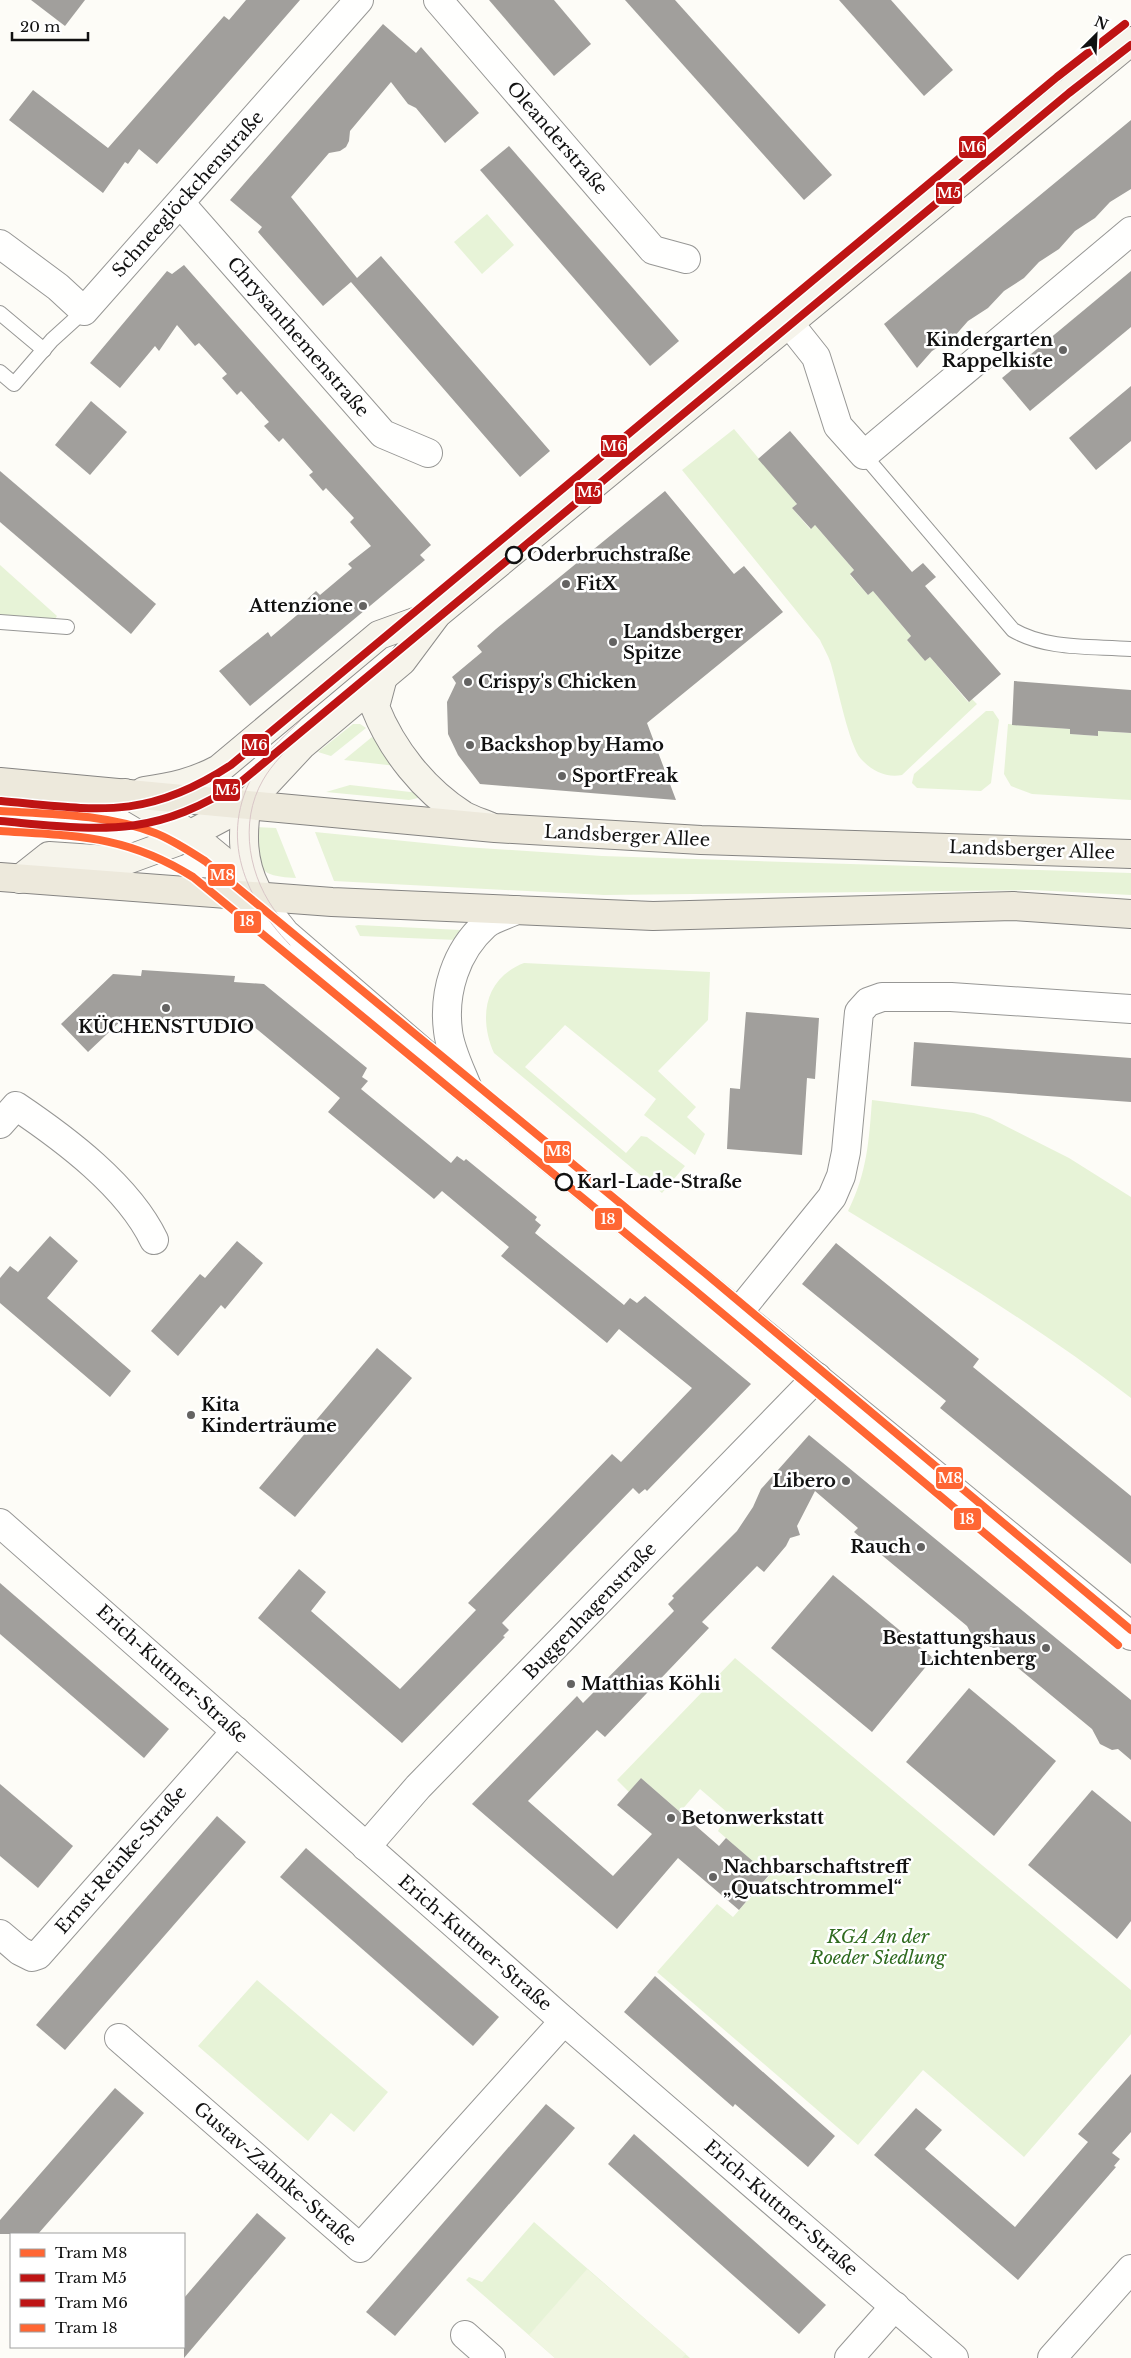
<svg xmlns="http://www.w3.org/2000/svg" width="1131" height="2358" viewBox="0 0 1131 2358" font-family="'Libre Baskerville',serif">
	<rect width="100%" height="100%" fill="#fdfcf7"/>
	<g fill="#e7f3d7">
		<path d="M487,214l27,31 -32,29 -28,-32z"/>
		<path d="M734,429l63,75 -5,4 18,21 5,-4 39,45 -4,5 18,20 5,-4 38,45 -4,4 18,21 5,-4 38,45 4,-3 5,5 -75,71c-16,3 -30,-4 -41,-16 -12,-14 -23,-71 -29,-91 -2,-10 -8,-19 -12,-28l-138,-170z"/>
		<path d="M0,565l57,51 -4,6 -53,-4z"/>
		<path d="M986,711h7l6,9 -8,63 -10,8 -64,-3 -5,-5 2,-9z"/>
		<path d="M353,724h7l6,4 -35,28 -13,-4z"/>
		<path d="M1008,724l62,5v5l27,2 1,-5 33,2v67l-99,-6 -21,-8 -7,-12z"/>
		<path d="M372,737l24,29 -52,-6z"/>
		<path d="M350,785l69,8 -1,5 -9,2 -83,-8z"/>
		<path d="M255,827l21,1 20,50c-44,-2 -37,-13 -41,-51z"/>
		<path d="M315,832l149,15 138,9 529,17v22l-99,-5 -428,5 -270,-14z"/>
		<path d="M358,925l103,5 -4,10 -97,-4 -5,-10z"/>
		<path d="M524,963l186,9 -2,48 -50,51 38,36 -9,10 18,17 -10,21 -51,-40 12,-16 -91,-74 -40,42 101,86 15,-17 6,1 38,29 -23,27 -168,-140c-16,-36 -9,-75 30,-90z"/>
		<path d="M872,1100l102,13 16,5 79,40 62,39v201c-89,-69 -187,-128 -283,-187 19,-38 21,-70 24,-111z"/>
		<path d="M735,1658l396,332v44l-107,123 -101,-87 -65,75 -201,-173 60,-68 16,13 36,-41 -51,-45 10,-18 -28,-24 -20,23 -39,-34 -12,14 -12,-12z"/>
		<path d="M257,1980l131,112 -34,40 -23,-19 -23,28 -110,-95z"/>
		<path d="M534,2222l156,136h-135l-89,-78 3,-3 13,5z"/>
	</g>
	<path fill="#f0f6e1" d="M587,2269l99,85 -4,4h-127l-26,-23z"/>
	<g fill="#a19f9c">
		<path d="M31,0h54l-20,26z"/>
		<path d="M246,0h54l-143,164 -18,-15 -11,15 -3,-2 -22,31 -94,-73 24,-30 75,58 116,-132 5,4z"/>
		<path d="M489,0h65l37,44 -37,32z"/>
		<path d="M625,0h50l157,175 -28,25z"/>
		<path d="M839,0h52l62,70 -29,26z"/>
		<path d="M383,24l33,29 5,-6 58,66 -34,30 -29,-35 -8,-4 -17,-22 -41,49 -1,10 -3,6 -6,4 -11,2 -38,44 66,81 24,-22 169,195 -30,26 -169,-195 -28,24 -65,-74 4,-5 -32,-27z"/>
		<path d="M1131,120v69l-21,13 -15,16 -20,13 -16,18 -20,13 -15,16 -20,13 -16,17 -20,13 -15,17 -21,13 -15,17 -33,-44z"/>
		<path d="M509,146l170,195 -29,25 -170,-196z"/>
		<path d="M184,265l247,280 -11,10 5,5 -175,146 -31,-35 49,-39 3,5 32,-27 -3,-4 16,-15 4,4 32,-27 -4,-4 23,-18 -21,-24 4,-4 -28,-30 -3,3 -14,-16 4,-3 -30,-34 -4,4 -15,-16 5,-4 -28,-31 -4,4 -15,-17 5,-4 -28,-31 -4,3 -18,-21 -18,26 -4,-5 -35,42 -30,-25 77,-92 5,3z"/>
		<path d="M1131,271v56l-101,84 -28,-33z"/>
		<path d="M1131,386v55l-35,29 -27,-32z"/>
		<path d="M91,401l36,31 -37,43 -35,-30z"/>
		<path d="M790,431l122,141 11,-9 13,14 -11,9 76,88 -32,28 -39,-45 -5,4 -18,-21 4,-4 -38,-45 -5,4 -18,-21 4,-4 -39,-45 -4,4 -19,-21 5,-4 -39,-45z"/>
		<path d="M0,471l156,133 -25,30 -131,-112z"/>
		<path d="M665,491l69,83 10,-8 39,46 -136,111 29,77 -196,-16 -22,-29 -10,-21 -1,-32 9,-19 -4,-6 30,-25 -5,-6 19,-17z"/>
		<path d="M1014,681l117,9v43l-33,-2v5l-28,-2v-5l-58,-4z"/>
		<path d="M142,970l93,6 -1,6 30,2 103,84 -5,9 6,4 -7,8 90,74 6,-7 7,5 2,-2 71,58 -2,3 6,5 -6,8 89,72 6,-7 7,5 8,-7 106,88 -104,107 -2,-2 -6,5 -6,-6 -131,135 7,7 -6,6 2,1 -103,106 -144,-125 41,-49 27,23 -15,19 89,78 76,-79 -8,-7 144,-149 9,8 71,-74 -73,-59 -12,14 -106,-87 8,-9 -67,-56 -8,8 -106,-87 12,-14 -87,-72 -128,-9 -37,35 -27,-28 52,-50 28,2z"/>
		<path d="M746,1012l73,6 -4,61 -8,-1 -5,77 -75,-6 3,-61 10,1z"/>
		<path d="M914,1042l217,16v44l-220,-16z"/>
		<path d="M50,1236l28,25 -31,37 84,73 -21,26 -110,-94v-25l10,-12 8,6z"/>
		<path d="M237,1241l26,22 -38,46 -4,-4 -43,51 -27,-25 49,-57 5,4z"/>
		<path d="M836,1243l143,116 -6,8 158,129v68l-191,-156 6,-7 -144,-117z"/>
		<path d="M377,1348l35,30 -117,139 -36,-29z"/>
		<path d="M809,1435l322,265v60l-13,-11 -6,1 -12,-6 -8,-15 -98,-81 -19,-7 -8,-15 -113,-94 4,-4 -43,-37 -18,35 3,9 -10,3 -4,8 -22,26 -7,-6 -55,56 7,6 -104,109 -8,-7 -69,71 85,75 39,-42 -35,-29 24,-27 78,68 7,-8 43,37 -30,35 -61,-52 -61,71 -145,-125 105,-108 6,7 91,-92 -6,-7 6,-6 -2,-2 65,-65 16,-24 8,-18z"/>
		<path d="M833,1575l100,83 -61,74 -101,-84z"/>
		<path d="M0,1583l169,146 -25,29 -144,-124z"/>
		<path d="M969,1688l87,73 -62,75 -88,-74z"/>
		<path d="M0,1784l73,62 -35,42 -38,-32z"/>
		<path d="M1092,1790l39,32v99l-14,18 -89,-74z"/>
		<path d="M217,1816l29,26 -181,208 -29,-25z"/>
		<path d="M306,1848l193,169 -26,29 -193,-169z"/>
		<path d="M655,1976l180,160 -27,31 -73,-63 -2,3 -109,-95z"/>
		<path d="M1131,2074v58l-19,21 8,6 -6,7 2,1 -98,113 -144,-125 42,-47 26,22 -17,19 90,78 73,-85 -10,-8z"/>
		<path d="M115,2088l29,25 -106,121h-38v-14z"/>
		<path d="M546,2104l29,24 -180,208 -29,-24z"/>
		<path d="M634,2134l192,171 -27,29 -191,-170z"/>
		<path d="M257,2213l29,25 -102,120v-60z"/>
	</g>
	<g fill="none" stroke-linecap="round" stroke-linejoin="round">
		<defs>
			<g id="lane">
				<path d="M0,313l44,37"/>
				<path d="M0,372l14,12 38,-44 32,-29"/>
				<path d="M864,455l149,175c34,20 79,16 118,19"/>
				<path d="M0,622l67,5"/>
			</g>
			<g id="street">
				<path d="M438,0l215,250 33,9"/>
				<path d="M181,204l202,230 45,19"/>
				<path d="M0,244l58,43 26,24 275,-311"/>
				<path d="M789,323l27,34 22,69 26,29 267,-224"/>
				<path d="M260,897l10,17 15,19 183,158 663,545"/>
				<path d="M468,1089c-7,-18 -18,-39 -20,-58 -5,-39 8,-80 37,-106 8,-7 22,-10 31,-15"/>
				<path d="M0,1124l16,-18c49,33 112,80 138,134"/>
				<path d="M738,1313l94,-116 9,-21 5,-24 13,-140 9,-10 14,-5h69l180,12"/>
				<path d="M0,1523l564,498 390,337"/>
				<path d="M366,1847l52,-60 399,-410"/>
				<path d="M0,1934l20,17 12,6 6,-2 198,-224"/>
				<path d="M119,2038l241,210 204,-227"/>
				<path d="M465,2335l26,23"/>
				<path d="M849,2358l46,-52"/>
				<path d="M1052,2358l79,-89"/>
			</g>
			<g id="secondary">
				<path d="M383,677l-8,30c17,43 49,83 88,108 9,5 19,8 28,12"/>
				<path d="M144,791c28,-4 51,-9 75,-22l160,-134 58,-21"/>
				<path d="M125,793c49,28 97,62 135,104"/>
				<path d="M247,804c-5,30 -5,57 9,85"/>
				<path d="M20,879l29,-23 75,5 52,-19 71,-38 55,-59 100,-84 35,-47 694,-573"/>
			</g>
			<g id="primary">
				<path d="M0,782l495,46 206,12 430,14"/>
				<path d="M0,877l332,25 321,14 360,-10 118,8"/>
			</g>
		</defs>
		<use href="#lane" stroke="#979795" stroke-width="16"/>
		<use href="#street" stroke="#979795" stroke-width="30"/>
		<use href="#secondary" stroke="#8e8d8b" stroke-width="30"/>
		<use href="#primary" stroke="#858482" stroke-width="30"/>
		<use href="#lane" stroke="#fffffe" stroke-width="14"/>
		<use href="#street" stroke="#fffffe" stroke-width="28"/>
		<use href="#secondary" stroke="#f6f4eb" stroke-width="28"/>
		<use href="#primary" stroke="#ede9dc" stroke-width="28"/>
		<g stroke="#d9c6c7" stroke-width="1">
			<path d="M299,736c-12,14 -27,28 -36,44 -25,43 -14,99 16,136 9,11 22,21 32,32"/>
			<path d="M290,945c-49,-51 -73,-115 -31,-180 11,-17 27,-30 42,-45"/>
		</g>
		<defs>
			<path id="tram-1" d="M0,811c52,3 106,3 155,22 18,7 34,18 50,28l500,412 426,357"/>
			<path id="tram-2" d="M0,821c101,9 152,19 242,-40l827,-688 62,-48"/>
			<path id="tram-3" d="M1,801c96,9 145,20 230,-36l826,-688 68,-53"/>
			<path id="tram-4" d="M0,831c77,5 126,4 193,46l499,411 426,357"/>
		</defs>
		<use href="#tram-1" stroke="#fff" stroke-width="11"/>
		<use href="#tram-2" stroke="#fff" stroke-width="11"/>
		<use href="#tram-3" stroke="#fff" stroke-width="11"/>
		<use href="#tram-4" stroke="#fff" stroke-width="11"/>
		<use href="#tram-1" stroke="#f63" stroke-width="8"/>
		<use href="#tram-2" stroke="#be1414" stroke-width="8"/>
		<use href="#tram-3" stroke="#be1414" stroke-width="8"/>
		<use href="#tram-4" stroke="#f63" stroke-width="8"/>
	</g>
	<g fill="#646362" stroke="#fff" stroke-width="2">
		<circle cx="1063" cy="350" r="5"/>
		<circle cx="566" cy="584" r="5"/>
		<circle cx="363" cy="606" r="5"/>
		<circle cx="613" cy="642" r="5"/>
		<circle cx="468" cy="682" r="5"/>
		<circle cx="470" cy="745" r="5"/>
		<circle cx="562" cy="776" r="5"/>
		<circle cx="166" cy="1008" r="5"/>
		<circle cx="191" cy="1415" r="5"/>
		<circle cx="846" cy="1481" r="5"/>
		<circle cx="921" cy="1547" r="5"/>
		<circle cx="1046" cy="1648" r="5"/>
		<circle cx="571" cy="1684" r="5"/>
		<circle cx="671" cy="1818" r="5"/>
		<circle cx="713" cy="1877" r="5"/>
	</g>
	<g fill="#fff" stroke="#111" stroke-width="2.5">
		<circle cx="514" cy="555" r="8"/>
		<circle cx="564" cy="1182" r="8"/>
	</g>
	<g text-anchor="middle" stroke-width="5" stroke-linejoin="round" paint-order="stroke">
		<g font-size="18" fill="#111" stroke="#fff">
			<text transform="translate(557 138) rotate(49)" y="6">Oleanderstraße</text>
			<text transform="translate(188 194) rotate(-48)" y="6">Schneeglöckchenstraße</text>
			<text transform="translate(298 337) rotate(49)" y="6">Chrysanthemenstraße</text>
			<text transform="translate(627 836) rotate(3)" y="6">Landsberger Allee</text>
			<text transform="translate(1032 850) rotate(2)" y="6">Landsberger Allee</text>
			<text transform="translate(590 1611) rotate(-46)" y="6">Buggenhagenstraße</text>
			<text transform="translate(172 1674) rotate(42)" y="6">Erich-Kuttner-Straße</text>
			<text transform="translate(121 1860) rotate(-49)" y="6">Ernst-Reinke-Straße</text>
			<text transform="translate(475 1943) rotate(41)" y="6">Erich-Kuttner-Straße</text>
			<text transform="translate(275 2174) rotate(41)" y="6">Gustav-Zahnke-Straße</text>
			<text transform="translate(781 2208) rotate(41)" y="6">Erich-Kuttner-Straße</text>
		</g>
		<g font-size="18" font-weight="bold" fill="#111" stroke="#fff" text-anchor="start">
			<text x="1053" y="346" text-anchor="end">Kindergarten<tspan x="1053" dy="21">Rappelkiste</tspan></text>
			<text x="576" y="590">FitX</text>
			<text x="353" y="612" text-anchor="end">Attenzione</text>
			<text x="623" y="638">Landsberger<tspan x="623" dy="21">Spitze</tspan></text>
			<text x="478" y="688">Crispy's Chicken</text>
			<text x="480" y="751">Backshop by Hamo</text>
			<text x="572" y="782">SportFreak</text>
			<text x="166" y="1033" text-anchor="middle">KÜCHENSTUDIO</text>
			<text x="201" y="1411">Kita<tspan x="201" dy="21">Kinderträume</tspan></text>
			<text x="836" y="1487" text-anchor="end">Libero</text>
			<text x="911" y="1553" text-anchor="end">Rauch</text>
			<text x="1036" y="1644" text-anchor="end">Bestattungshaus<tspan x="1036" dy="21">Lichtenberg</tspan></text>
			<text x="581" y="1690">Matthias Köhli</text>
			<text x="681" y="1824">Betonwerkstatt</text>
			<text x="723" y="1873">Nachbarschaftstreff<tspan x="723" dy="21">„Quatschtrommel“</tspan></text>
		</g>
		<g font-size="18" font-weight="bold" fill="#111" stroke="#fff" text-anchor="start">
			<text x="527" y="561">Oderbruchstraße</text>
			<text x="577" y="1188">Karl-Lade-Straße</text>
		</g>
		<g font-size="18" font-style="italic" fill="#2f6b1f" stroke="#fff">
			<text x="878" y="1943">KGA An der<tspan x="878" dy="21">Roeder Siedlung</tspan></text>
		</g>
	</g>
	<g stroke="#fff" stroke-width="2">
		<rect x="958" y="135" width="29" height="24" rx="5" fill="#be1414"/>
		<rect x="935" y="181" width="28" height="24" rx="5" fill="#be1414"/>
		<rect x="600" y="434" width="28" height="24" rx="5" fill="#be1414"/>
		<rect x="574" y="481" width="29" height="24" rx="5" fill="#be1414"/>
		<rect x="241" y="733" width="29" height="24" rx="5" fill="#be1414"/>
		<rect x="212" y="778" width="29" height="24" rx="5" fill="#be1414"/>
		<rect x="207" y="863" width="29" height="24" rx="5" fill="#f63"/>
		<rect x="233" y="910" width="29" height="24" rx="5" fill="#f63"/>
		<rect x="543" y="1140" width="29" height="24" rx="5" fill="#f63"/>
		<rect x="594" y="1207" width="29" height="24" rx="5" fill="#f63"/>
		<rect x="935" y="1466" width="29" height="24" rx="5" fill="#f63"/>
		<rect x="953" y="1507" width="29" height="24" rx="5" fill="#f63"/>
	</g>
	<g font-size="14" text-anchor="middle" font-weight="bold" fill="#fff">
		<text x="973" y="152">M6</text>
		<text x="949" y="198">M5</text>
		<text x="614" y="451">M6</text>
		<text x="589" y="497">M5</text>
		<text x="255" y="750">M6</text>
		<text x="227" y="795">M5</text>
		<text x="222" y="880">M8</text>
		<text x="247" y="926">18</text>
		<text x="558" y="1156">M8</text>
		<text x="608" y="1224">18</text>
		<text x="950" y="1483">M8</text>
		<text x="967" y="1524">18</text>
	</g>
	<rect x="10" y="2233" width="175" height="115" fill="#ffffff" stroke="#a0a0a0"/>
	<rect x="20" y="2249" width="25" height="8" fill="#ff6633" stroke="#a0a0a0"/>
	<text x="55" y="2258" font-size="15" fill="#111111">Tram M8</text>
	<rect x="20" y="2274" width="25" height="8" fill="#be1414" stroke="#a0a0a0"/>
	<text x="55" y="2283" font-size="15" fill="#111111">Tram M5</text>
	<rect x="20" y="2299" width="25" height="8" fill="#be1414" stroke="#a0a0a0"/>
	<text x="55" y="2308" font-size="15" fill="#111111">Tram M6</text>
	<rect x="20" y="2324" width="25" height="8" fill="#ff6633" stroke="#a0a0a0"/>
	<text x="55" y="2333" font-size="15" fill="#111111">Tram 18</text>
	<g transform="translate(1096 35) rotate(24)" stroke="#ffffff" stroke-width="4" paint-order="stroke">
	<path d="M0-4L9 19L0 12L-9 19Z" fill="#111111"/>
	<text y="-8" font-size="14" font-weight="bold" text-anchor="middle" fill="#111111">N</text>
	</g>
	<path d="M12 32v8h76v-8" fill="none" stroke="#111111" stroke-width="2.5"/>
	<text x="20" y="32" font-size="15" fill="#111111" stroke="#ffffff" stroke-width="4" paint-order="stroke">20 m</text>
</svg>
